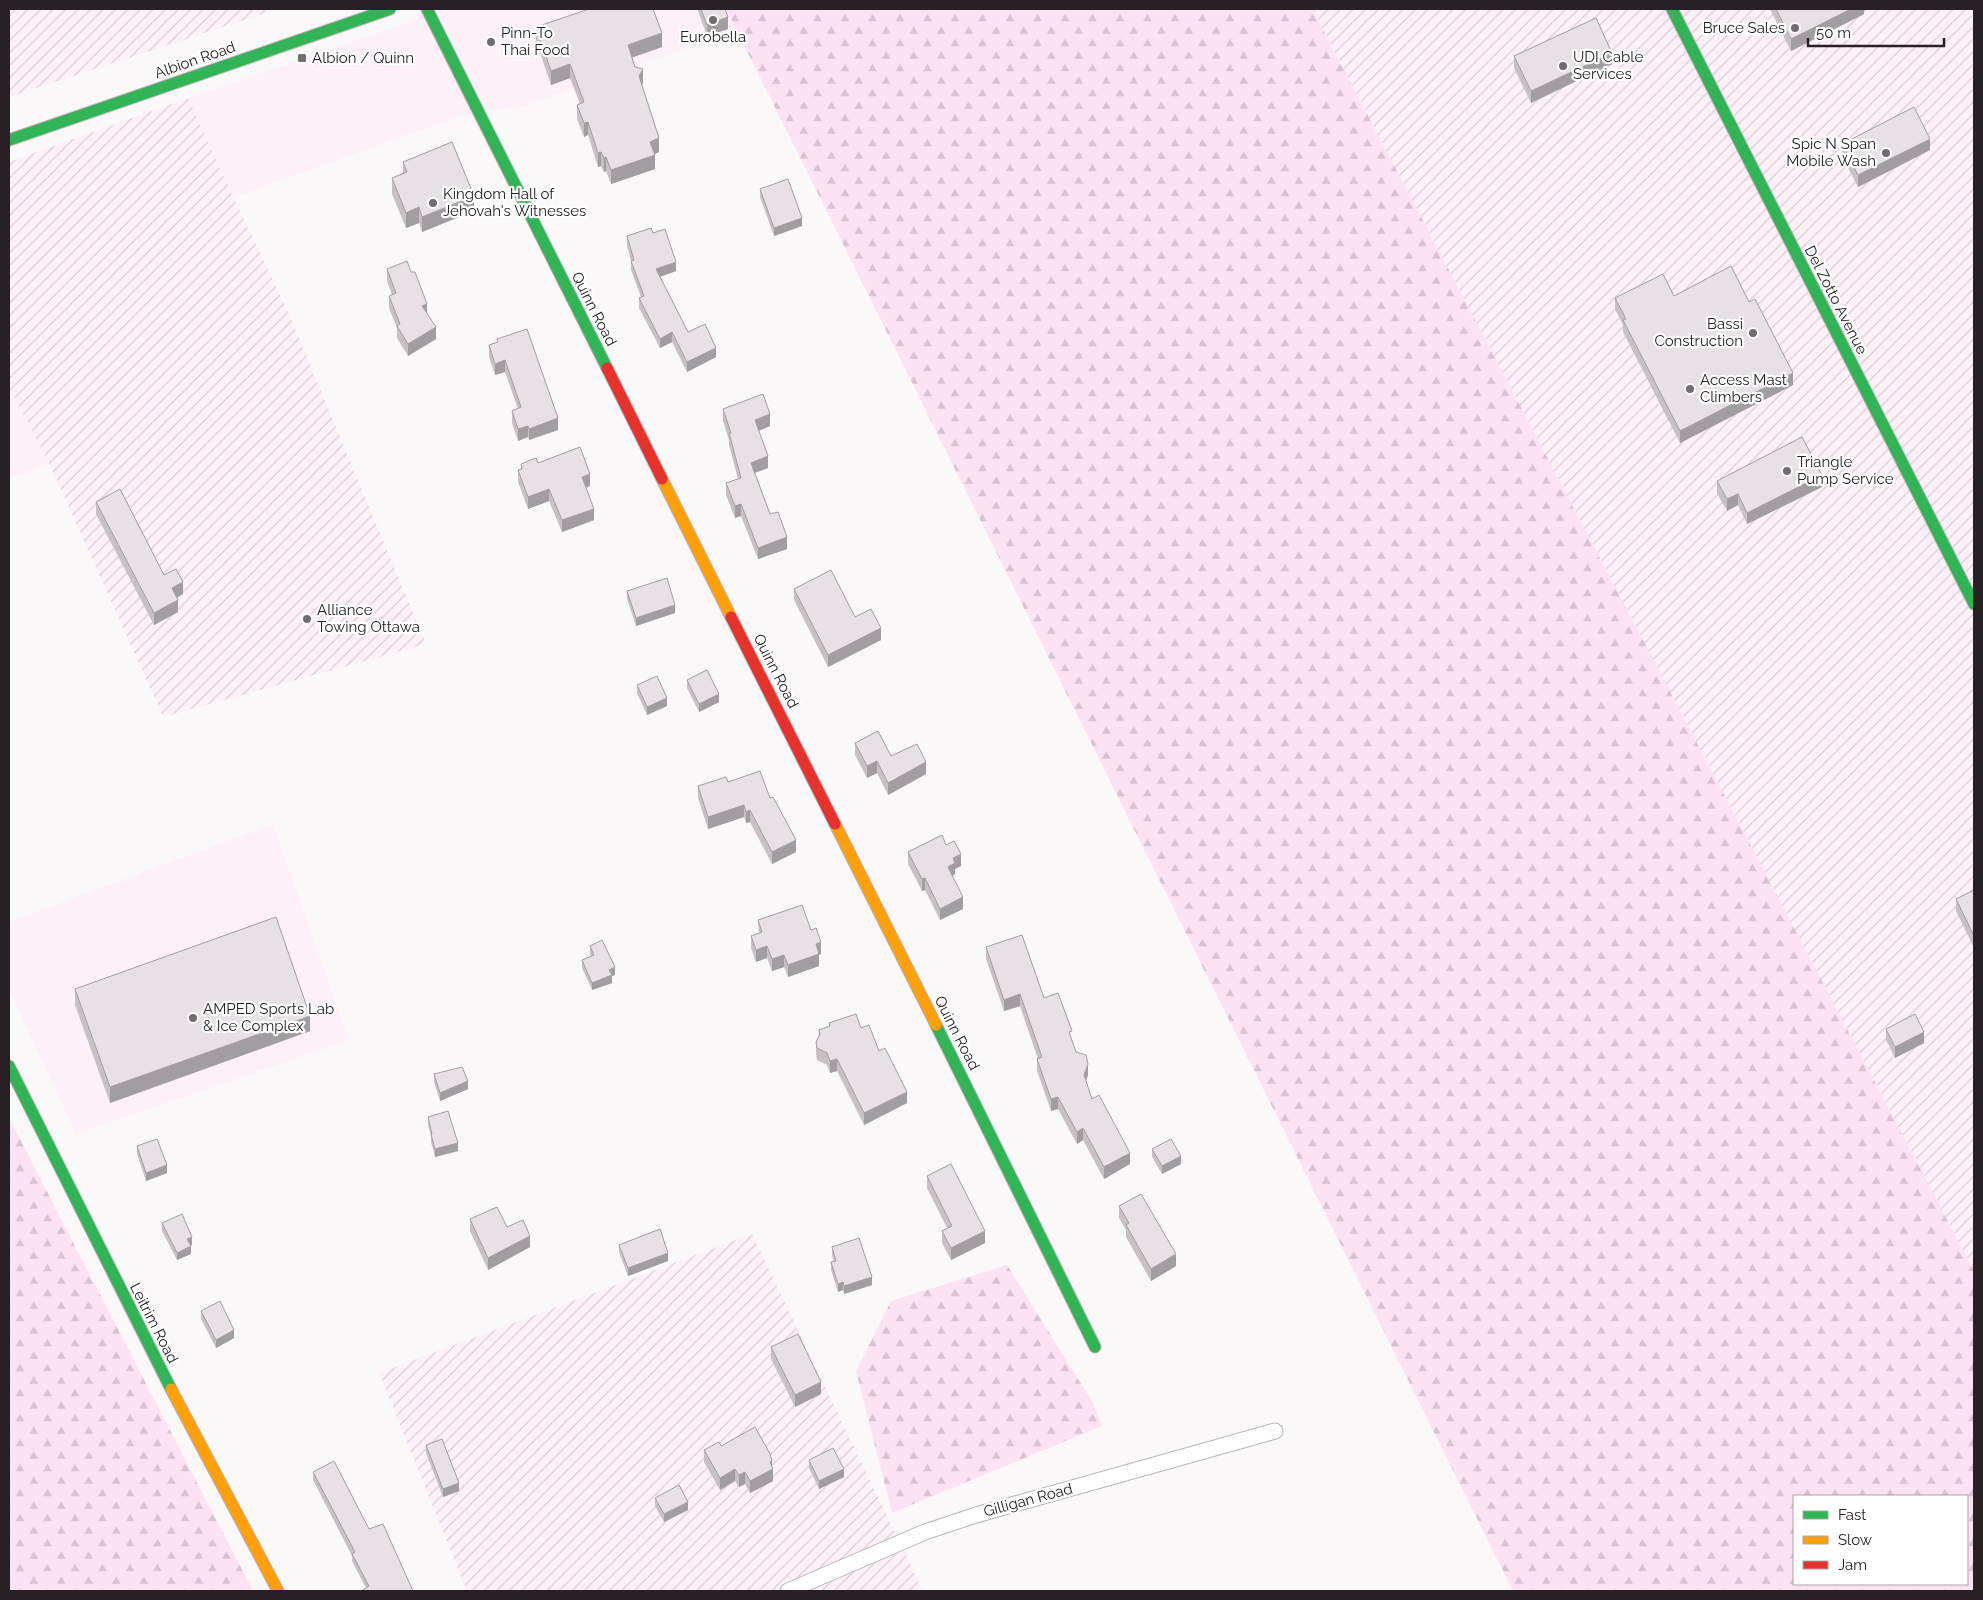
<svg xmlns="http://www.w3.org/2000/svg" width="1983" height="1600" viewBox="0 0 1983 1600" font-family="Raleway,sans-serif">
	<defs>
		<pattern id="industrial-furrows" width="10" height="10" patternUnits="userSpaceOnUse" patternTransform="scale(1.25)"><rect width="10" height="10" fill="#fdf0f8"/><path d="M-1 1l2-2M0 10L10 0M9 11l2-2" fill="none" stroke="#d9ced4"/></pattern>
		<pattern id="forest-firs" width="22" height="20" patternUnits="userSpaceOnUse" patternTransform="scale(1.25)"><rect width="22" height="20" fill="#fde2f4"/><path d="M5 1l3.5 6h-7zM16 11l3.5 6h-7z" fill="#d9c2d1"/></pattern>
	</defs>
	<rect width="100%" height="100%" fill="#fbf8fa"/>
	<g fill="#fdf0f8">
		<path d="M442,9h284l10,21 -212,76 -60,9 -231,82 -45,-99 222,-76z"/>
		<path d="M9,387l40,76 -40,15z"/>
		<path d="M273,824l76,216 -273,94 -67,-145v-67z"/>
	</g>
	<g fill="url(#industrial-furrows)">
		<path d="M9,9h269l-269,88z"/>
		<path d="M1312,9h657l5,11v1251z"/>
		<path d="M188,98l45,99 53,110 140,337 -263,73 -114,-254 -40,-76v-225z"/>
		<path d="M752,1234l171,357h-456l-88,-218z"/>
	</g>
	<g fill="url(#forest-firs)" fill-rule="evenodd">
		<path d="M726,9h586l662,1262v320h-461zM1794,1496h173v88h-173z"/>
		<path d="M9,1118l244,473h-244z"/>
		<path d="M1007,1265l86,138 9,23 -210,87 -36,-142 35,-70z"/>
	</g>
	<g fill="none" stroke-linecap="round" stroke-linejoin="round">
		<defs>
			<path id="street" d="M788,1591l137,-59 51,-17 299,-84"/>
			<g id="fast">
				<path d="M427,9l180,359"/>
				<path d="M1672,9l302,595"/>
				<path d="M9,140l381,-131"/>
				<path d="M936,1025l159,322"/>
				<path d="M9,1066l162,323"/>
			</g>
			<g id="slow">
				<path d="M662,479l69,138"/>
				<path d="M835,824l101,201"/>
				<path d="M171,1389l107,202"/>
			</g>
			<g id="jam">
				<path d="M607,368l55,111"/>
				<path d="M731,617l104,207"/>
			</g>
		</defs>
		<use href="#street" stroke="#b9b3b7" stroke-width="17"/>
		<use href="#fast" stroke="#b9b3b7" stroke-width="13"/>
		<use href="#slow" stroke="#b9b3b7" stroke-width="13"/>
		<use href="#jam" stroke="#b9b3b7" stroke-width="13"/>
		<use href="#street" stroke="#fefefe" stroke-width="15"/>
		<use href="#fast" stroke="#30b455" stroke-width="11"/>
		<use href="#slow" stroke="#ff9f0a" stroke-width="11"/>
		<use href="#jam" stroke="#e5322d" stroke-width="11"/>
	</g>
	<g fill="#c7c1c4">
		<path d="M698,9h27l3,20 -21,7 -9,-25z"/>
		<path d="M1770,9h94v5l-73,37z"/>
		<path d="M536,27l126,20 -30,10 3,10 8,16 -1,2 17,67 -4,2v15l-44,15 -5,-13 -2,1 -3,-6 -3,1 -10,-32 -4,2 -7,-18v-14l3,-1 -10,-26 -19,7 -15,-44z"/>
		<path d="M1514,56l98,8 -81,39 -17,-35z"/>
		<path d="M1842,144l88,6 -72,37 -16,-31z"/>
		<path d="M403,162l71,49 -52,21 -3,-9 -13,5 -14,-34v-16l11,-5z"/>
		<path d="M760,189l42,37 -28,10 -14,-39z"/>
		<path d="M653,233l23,38 -16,6 28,55 28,25 -29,15 -15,-30 -12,6 -21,-40v-10l2,-1 -10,-27v-9l-4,-15v-10z"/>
		<path d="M387,269l40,44 9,26 -28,17 -11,-18v-10l-8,-20v-12l3,-1 -5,-14z"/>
		<path d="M1674,296l119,89 -113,58 -57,-111v-7l-8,-16v-11z"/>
		<path d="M497,339l61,91 -29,10 -1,-3 -10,4 -6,-18v-12l6,-2 -13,-37 -10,3 -6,-18v-12l8,-3z"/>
		<path d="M723,409l47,17 -11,5 9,37 -13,5 15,41 17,35 -29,10 -17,-43 -6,2 -9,-23v-12l12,-4 -9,-34v-5l-6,-19z"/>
		<path d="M538,463l52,23 -4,2 8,32 -32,12 -13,-31 -21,8 -10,-27v-12l3,-1v-5z"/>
		<path d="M1717,481l105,6 -75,37 -9,-19 -11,6 -10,-18z"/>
		<path d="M96,502l87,92 -6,3 1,15 -24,13 -58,-111z"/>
		<path d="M794,589l61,28 26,23 -53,27 -34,-67z"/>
		<path d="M627,591l48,22 -39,13 -9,-27z"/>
		<path d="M687,680l32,22 -20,10 -12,-24z"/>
		<path d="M637,685l30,21 -20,9 -10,-22z"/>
		<path d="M855,743l36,13 35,18 -38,21 -11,-22 -10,5 -12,-23z"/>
		<path d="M728,782l42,16 26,54 -24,12 -22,-42 -4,1 -2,-6 -36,12 -10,-31v-12z"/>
		<path d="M908,852l53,14 -6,3v5l-3,2 11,33 -23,11 -15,-30 -3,1 -14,-27z"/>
		<path d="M1974,890v58l-18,-37v-12z"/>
		<path d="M758,920l53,10 10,24 -2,1v11l-31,11 -4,-10 -12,4 -5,-13 -11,4 -5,-14v-12l8,-3z"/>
		<path d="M590,946l25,29 -3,1v7l-20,7 -10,-22v-8l9,-4 -1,-2z"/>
		<path d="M986,947l58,51 28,42 4,12 12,23 -2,6 6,18 38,65 -26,15 -21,-39 -6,4 -19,-35 -7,2 -14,-40v-12h1l-18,-53 -16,5 -18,-52z"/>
		<path d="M75,989l235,42 -200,72 -35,-98z"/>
		<path d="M829,1023l32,5 18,23 28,52 -43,22 -27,-54 -7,2 -3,-8 -10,-5 -1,-6v-12l3,-6v-6l10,-4z"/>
		<path d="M1886,1029l38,14 -29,15 -9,-18z"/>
		<path d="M434,1074l34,15 -28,12 -6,-19z"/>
		<path d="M428,1117l30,34 -23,6 -4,-15v-6l-3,-11z"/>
		<path d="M137,1146l30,27 -21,8 -9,-27z"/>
		<path d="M1152,1149l29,15 -19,10 -10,-17z"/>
		<path d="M927,1176l58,67 -34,17 -9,-17v-12l5,-3 -20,-40z"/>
		<path d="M1119,1206l57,60 -25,15 -25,-44v-7l-7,-12z"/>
		<path d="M470,1219l37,8 23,20 -42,23 -18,-39z"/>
		<path d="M162,1223l30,22 -2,1 1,8 -14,6 -15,-29z"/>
		<path d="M619,1245l49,16 -40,15 -9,-24z"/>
		<path d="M832,1247l40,38 -28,9 -1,-4 -5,2 -7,-22v-8h3l-2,-7z"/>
		<path d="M201,1311l33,27 -18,10 -15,-29z"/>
		<path d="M771,1347l50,47 -26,13 -24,-48z"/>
		<path d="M426,1445l33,46 -16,6 -17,-44z"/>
		<path d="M721,1446l51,20 1,15 -23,12 -5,-9 -6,3 -4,-6 -15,9 -16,-28v-12z"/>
		<path d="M809,1460l35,17 -25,12 -10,-21z"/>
		<path d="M313,1472l56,57 44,62h-50v-1l3,-2 -14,-27v-5l-39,-76z"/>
		<path d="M655,1498l33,12 -24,12 -9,-16z"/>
	</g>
	<g fill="#a29da0">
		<path d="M1851,9h13v5l-73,37v-12z"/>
		<path d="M728,17v12l-21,7v-11z"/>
		<path d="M662,33v14l-34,12v-14z"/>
		<path d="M1612,53v11l-81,39v-12z"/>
		<path d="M570,64v14l-19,7v-14z"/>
		<path d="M643,69v14l-4,7v-14z"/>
		<path d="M588,122v13l-4,2v-14z"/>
		<path d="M659,138v14l-9,4v-14z"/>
		<path d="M1930,139v11l-72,37v-12z"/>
		<path d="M601,152v14l-3,1v-14z"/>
		<path d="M655,155v14l-44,15v-14z"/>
		<path d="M606,157v14l-2,1v-14z"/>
		<path d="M474,196v15l-52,21v-15z"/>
		<path d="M419,207v16l-13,5v-15z"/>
		<path d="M802,218v8l-28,10v-8z"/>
		<path d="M676,262v9l-20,7v-9z"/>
		<path d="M427,304v12l-5,-10z"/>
		<path d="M436,327v12l-28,17v-12z"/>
		<path d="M672,332v10l-12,6v-9z"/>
		<path d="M716,348v9l-29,15v-10z"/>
		<path d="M505,360v12l-10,3v-11z"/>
		<path d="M1793,373v12l-113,58v-12z"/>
		<path d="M770,414v12l-15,6v-12z"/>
		<path d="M558,418v12l-29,10v-11z"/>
		<path d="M528,426v11l-10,4v-12z"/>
		<path d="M768,456v12l-17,6v-11z"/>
		<path d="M590,474v12l-8,3v-12z"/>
		<path d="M1822,475v12l-75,37v-11z"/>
		<path d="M549,489v12l-21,8v-12z"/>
		<path d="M1738,494v11l-11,6v-12z"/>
		<path d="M741,504v12l-6,2v-12z"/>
		<path d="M594,509v11l-32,12v-12z"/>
		<path d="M787,537v12l-29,10v-11z"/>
		<path d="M183,582v12l-11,6v-12z"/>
		<path d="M178,600v12l-24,13v-12z"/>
		<path d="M675,605v8l-39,13v-8z"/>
		<path d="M881,628v12l-53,27v-12z"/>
		<path d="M719,694v8l-20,10v-8z"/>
		<path d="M667,698v8l-20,9v-8z"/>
		<path d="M877,761v12l-10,5v-12z"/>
		<path d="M926,762v12l-38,21v-12z"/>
		<path d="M744,805v12l-36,12v-12z"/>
		<path d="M750,810v12l-4,1v-11z"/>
		<path d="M796,840v12l-24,12v-12z"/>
		<path d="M961,854v12l-6,3v5l-7,5v-12l5,-9z"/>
		<path d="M925,878v12l-3,1v-12z"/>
		<path d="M963,897v12l-23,11v-11z"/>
		<path d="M821,942v12l-2,1v11l-31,11v-12l28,-21z"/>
		<path d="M767,946v12l-11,4v-12z"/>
		<path d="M784,955v12l-12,4v-12z"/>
		<path d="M615,967v8l-3,1v7l-20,7v-7l17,-13z"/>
		<path d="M1020,994v12l-16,5v-11z"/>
		<path d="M310,1016v15l-200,72v-16z"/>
		<path d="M1924,1032v11l-29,15v-11z"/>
		<path d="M837,1059v12l-7,2v-12z"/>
		<path d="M1088,1064v11l-4,12v-12z"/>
		<path d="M468,1081v8l-28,12v-8z"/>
		<path d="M907,1092v11l-43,22v-12z"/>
		<path d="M1058,1097v12l-7,2v-12z"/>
		<path d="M1083,1128v12l-6,4v-12z"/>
		<path d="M458,1143v8l-23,6v-8z"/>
		<path d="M1130,1153v11l-26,15v-12z"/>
		<path d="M1181,1156v8l-19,10v-8z"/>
		<path d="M167,1165v8l-21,8v-8z"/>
		<path d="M985,1231v12l-34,17v-12z"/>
		<path d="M530,1236v11l-42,23v-12z"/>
		<path d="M192,1237v8l-5,2v-8z"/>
		<path d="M191,1246v8l-14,6v-7z"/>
		<path d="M668,1253v8l-40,15v-8z"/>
		<path d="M1176,1254v12l-25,15v-12z"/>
		<path d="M872,1277v8l-28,9v-8z"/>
		<path d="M843,1282v8l-5,2v-8z"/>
		<path d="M234,1330v8l-18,10v-8z"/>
		<path d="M821,1382v12l-26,13v-12z"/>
		<path d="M772,1461v9l1,-1v12l-23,12v-12z"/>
		<path d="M735,1469v12l-15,9v-12z"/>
		<path d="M844,1469v8l-25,12v-8z"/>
		<path d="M745,1472v12l-6,3v-12z"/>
		<path d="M459,1483v8l-16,6v-8z"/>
		<path d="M688,1502v8l-24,12v-8z"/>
	</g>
	<g fill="#e7e0e4" stroke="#a29da0">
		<path d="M589,9h64l9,24 -34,12 7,22 8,2 -4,7 20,62 -9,4 5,13 -44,15 -5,-13 -2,1 -3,-6 -3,1 -10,-31 -4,1 -7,-18 7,-3 -14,-38 -19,7 -15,-44z"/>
		<path d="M701,9h24l3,8 -21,8z"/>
		<path d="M1776,9h75l-60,30z"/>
		<path d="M1596,18l16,35 -81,38 -17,-35z"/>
		<path d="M1914,107l16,32 -72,36 -16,-31z"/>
		<path d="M452,142l22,54 -52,21 -3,-10 -13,6 -14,-35 15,-6 -4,-10z"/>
		<path d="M788,179l14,39 -28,10 -14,-39z"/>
		<path d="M651,228l2,5 12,-4 11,33 -20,7 32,63 17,-8 11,24 -29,14 -15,-30 -12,7 -21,-41 5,-2 -13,-35 3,-1 -7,-24z"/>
		<path d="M407,261l4,11h4l12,32 -5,2 14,21 -28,17 -11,-18 3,-2 -11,-28 7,-3 -9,-24z"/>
		<path d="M1731,266l18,36 6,-3 38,74 -113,58 -57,-111 3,-1 -11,-21 48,-24 11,22z"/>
		<path d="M527,329l31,89 -29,11 -1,-3 -10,3 -6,-18 9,-4 -16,-47 -10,4 -6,-19 9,-3 -1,-3z"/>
		<path d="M763,394l7,20 -15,6 13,36 -17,7 19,51 8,-2 9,25 -29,11 -17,-44 -6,2 -9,-23 15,-5 -12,-45h2l-8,-24z"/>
		<path d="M1802,437l20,38 -75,38 -9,-19 -11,5 -10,-18z"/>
		<path d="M580,447l10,27 -8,3 12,32 -32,11 -13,-31 -21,8 -10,-27 4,-1 -1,-5 15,-6 2,5z"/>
		<path d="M120,489l44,86 12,-6 7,13 -11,6 6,12 -24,13 -58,-111z"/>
		<path d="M831,570l24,47 16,-8 10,19 -53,27 -34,-66z"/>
		<path d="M667,578l8,27 -39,13 -9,-27z"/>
		<path d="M707,670l12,24 -20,10 -12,-24z"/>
		<path d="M657,676l10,22 -20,9 -10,-22z"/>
		<path d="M878,731l13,25 26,-12 9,18 -38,21 -11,-22 -10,5 -12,-23z"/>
		<path d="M760,771l10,27 3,-1 23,43 -24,12 -22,-42 -4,2 -2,-7 -36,12 -10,-31 28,-9 2,5z"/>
		<path d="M942,835l4,10 8,-4 7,13 -8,4 2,5 -7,4 15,30 -23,12 -15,-31 -3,1 -14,-27z"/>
		<path d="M1974,890v46l-18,-37z"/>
		<path d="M802,905l9,25 5,-2 5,14 -5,2 3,10 -31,11 -4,-10 -12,4 -5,-13 -11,4 -5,-14 11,-4 -4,-12z"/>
		<path d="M276,917l34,99 -200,71 -35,-98z"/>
		<path d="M1022,935l22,63 14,-5 14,38 -3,1 7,20 10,3 2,9 -4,11 8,24 7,-4 31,58 -26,14 -21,-39 -6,4 -19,-35 -7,2 -14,-40 5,-2 -22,-63 -16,6 -18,-53z"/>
		<path d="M602,940l13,27 -6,3 3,5 -20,8 -10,-23 12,-5 -4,-9z"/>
		<path d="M856,1014l5,14 8,-3 10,26 6,-3 22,44 -43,21 -27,-54 -7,2 -3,-8 -10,-5 -1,-6 4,-8 -1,-4 11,-4 -1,-3z"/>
		<path d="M1915,1014l9,18 -29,15 -9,-18z"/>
		<path d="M462,1067l6,14 -28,12 -6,-19z"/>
		<path d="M448,1111l10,32 -23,6 -4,-15h1l-4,-17z"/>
		<path d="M157,1139l10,26 -21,8 -9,-27z"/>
		<path d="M1171,1139l10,17 -19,10 -10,-17z"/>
		<path d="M951,1164l34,67 -34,17 -9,-17 10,-5 -25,-50z"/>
		<path d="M1141,1194l35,60 -25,15 -25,-44 3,-2 -10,-17z"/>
		<path d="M497,1207l10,20 16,-7 7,16 -42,22 -18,-39z"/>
		<path d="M182,1214l10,23 -5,2 4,7 -14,7 -15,-30z"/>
		<path d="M660,1229l8,24 -40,15 -9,-23z"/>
		<path d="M859,1238l13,39 -28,9 -1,-4 -5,2 -7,-22 5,-1 -4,-14z"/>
		<path d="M220,1301l14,29 -18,10 -15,-29z"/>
		<path d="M798,1334l23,48 -26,13 -24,-48z"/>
		<path d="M755,1427l15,27 2,7 -2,1 3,7 -23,12 -5,-9 -6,3 -4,-6 -15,9 -16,-28 15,-8 2,4z"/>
		<path d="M442,1439l17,44 -16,6 -17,-44z"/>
		<path d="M833,1448l11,21 -25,12 -10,-21z"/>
		<path d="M334,1461l35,68 14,-5 30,67h-49l-1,-1 6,-4 -17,-32 3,-2 -42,-80z"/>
		<path d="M679,1485l9,17 -24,12 -9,-16z"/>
	</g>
	<g fill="#726c70" stroke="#fff" stroke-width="2">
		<circle cx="713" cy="20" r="5"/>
		<circle cx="1795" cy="28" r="5"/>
		<circle cx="491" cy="42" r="5"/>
		<rect x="297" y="53" width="10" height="10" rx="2.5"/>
		<circle cx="1563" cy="66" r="5"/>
		<circle cx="1886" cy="153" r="5"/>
		<circle cx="433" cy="203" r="5"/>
		<circle cx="1753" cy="333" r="5"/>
		<circle cx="1690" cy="389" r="5"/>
		<circle cx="1787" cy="471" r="5"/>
		<circle cx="307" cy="619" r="5"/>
		<circle cx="193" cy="1018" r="5"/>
	</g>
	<g text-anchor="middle" stroke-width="4.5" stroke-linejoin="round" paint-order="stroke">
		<g font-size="15" fill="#292026" stroke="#fff" text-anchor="start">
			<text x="1785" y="33" text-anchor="end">Bruce Sales</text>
			<text x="501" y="38">Pinn-To<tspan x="501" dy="17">Thai Food</tspan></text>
			<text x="713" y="42" text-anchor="middle">Eurobella</text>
			<text x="1573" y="62">UDI Cable<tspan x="1573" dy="17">Services</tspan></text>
			<text x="312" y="63">Albion / Quinn</text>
			<text x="1876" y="149" text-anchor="end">Spic N Span<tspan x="1876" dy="17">Mobile Wash</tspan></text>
			<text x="443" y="199">Kingdom Hall of<tspan x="443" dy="17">Jehovah's Witnesses</tspan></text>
			<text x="1743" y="329" text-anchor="end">Bassi<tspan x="1743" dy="17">Construction</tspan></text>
			<text x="1700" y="385">Access Mast<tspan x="1700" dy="17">Climbers</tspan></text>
			<text x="1797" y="467">Triangle<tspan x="1797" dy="17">Pump Service</tspan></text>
			<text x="317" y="615">Alliance<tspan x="317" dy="17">Towing Ottawa</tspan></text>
			<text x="203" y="1014">AMPED Sports Lab<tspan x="203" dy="17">&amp; Ice Complex</tspan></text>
		</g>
		<g font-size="15" fill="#292026" stroke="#fff">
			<text transform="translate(195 60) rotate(-19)" y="5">Albion Road</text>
			<text transform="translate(1836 300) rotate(63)" y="5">Del Zotto Avenue</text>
			<text transform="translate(594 309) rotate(63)" y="5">Quinn Road</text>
			<text transform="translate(776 671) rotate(63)" y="5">Quinn Road</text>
			<text transform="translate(957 1033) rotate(63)" y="5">Quinn Road</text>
			<text transform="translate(154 1323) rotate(63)" y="5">Leitrim Road</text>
			<text transform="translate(1028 1500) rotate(-15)" y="5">Gilligan Road</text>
		</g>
	</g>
	<rect width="1983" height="1600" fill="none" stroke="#292026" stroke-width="20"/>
	<rect x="1793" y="1495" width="175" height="90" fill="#ffffff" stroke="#a9a6a8"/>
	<rect x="1803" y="1511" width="25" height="8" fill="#30b455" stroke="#a9a6a8"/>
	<text x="1838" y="1520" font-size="15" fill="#292026">Fast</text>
	<rect x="1803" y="1536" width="25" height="8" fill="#ff9f0a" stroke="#a9a6a8"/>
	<text x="1838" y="1545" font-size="15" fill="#292026">Slow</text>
	<rect x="1803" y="1561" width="25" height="8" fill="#e5322d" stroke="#a9a6a8"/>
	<text x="1838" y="1570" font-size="15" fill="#292026">Jam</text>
	<path d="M1808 38v8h136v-8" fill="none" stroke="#292026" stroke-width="2.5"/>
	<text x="1816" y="38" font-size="15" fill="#292026" stroke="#ffffff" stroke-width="4" paint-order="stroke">50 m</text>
</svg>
